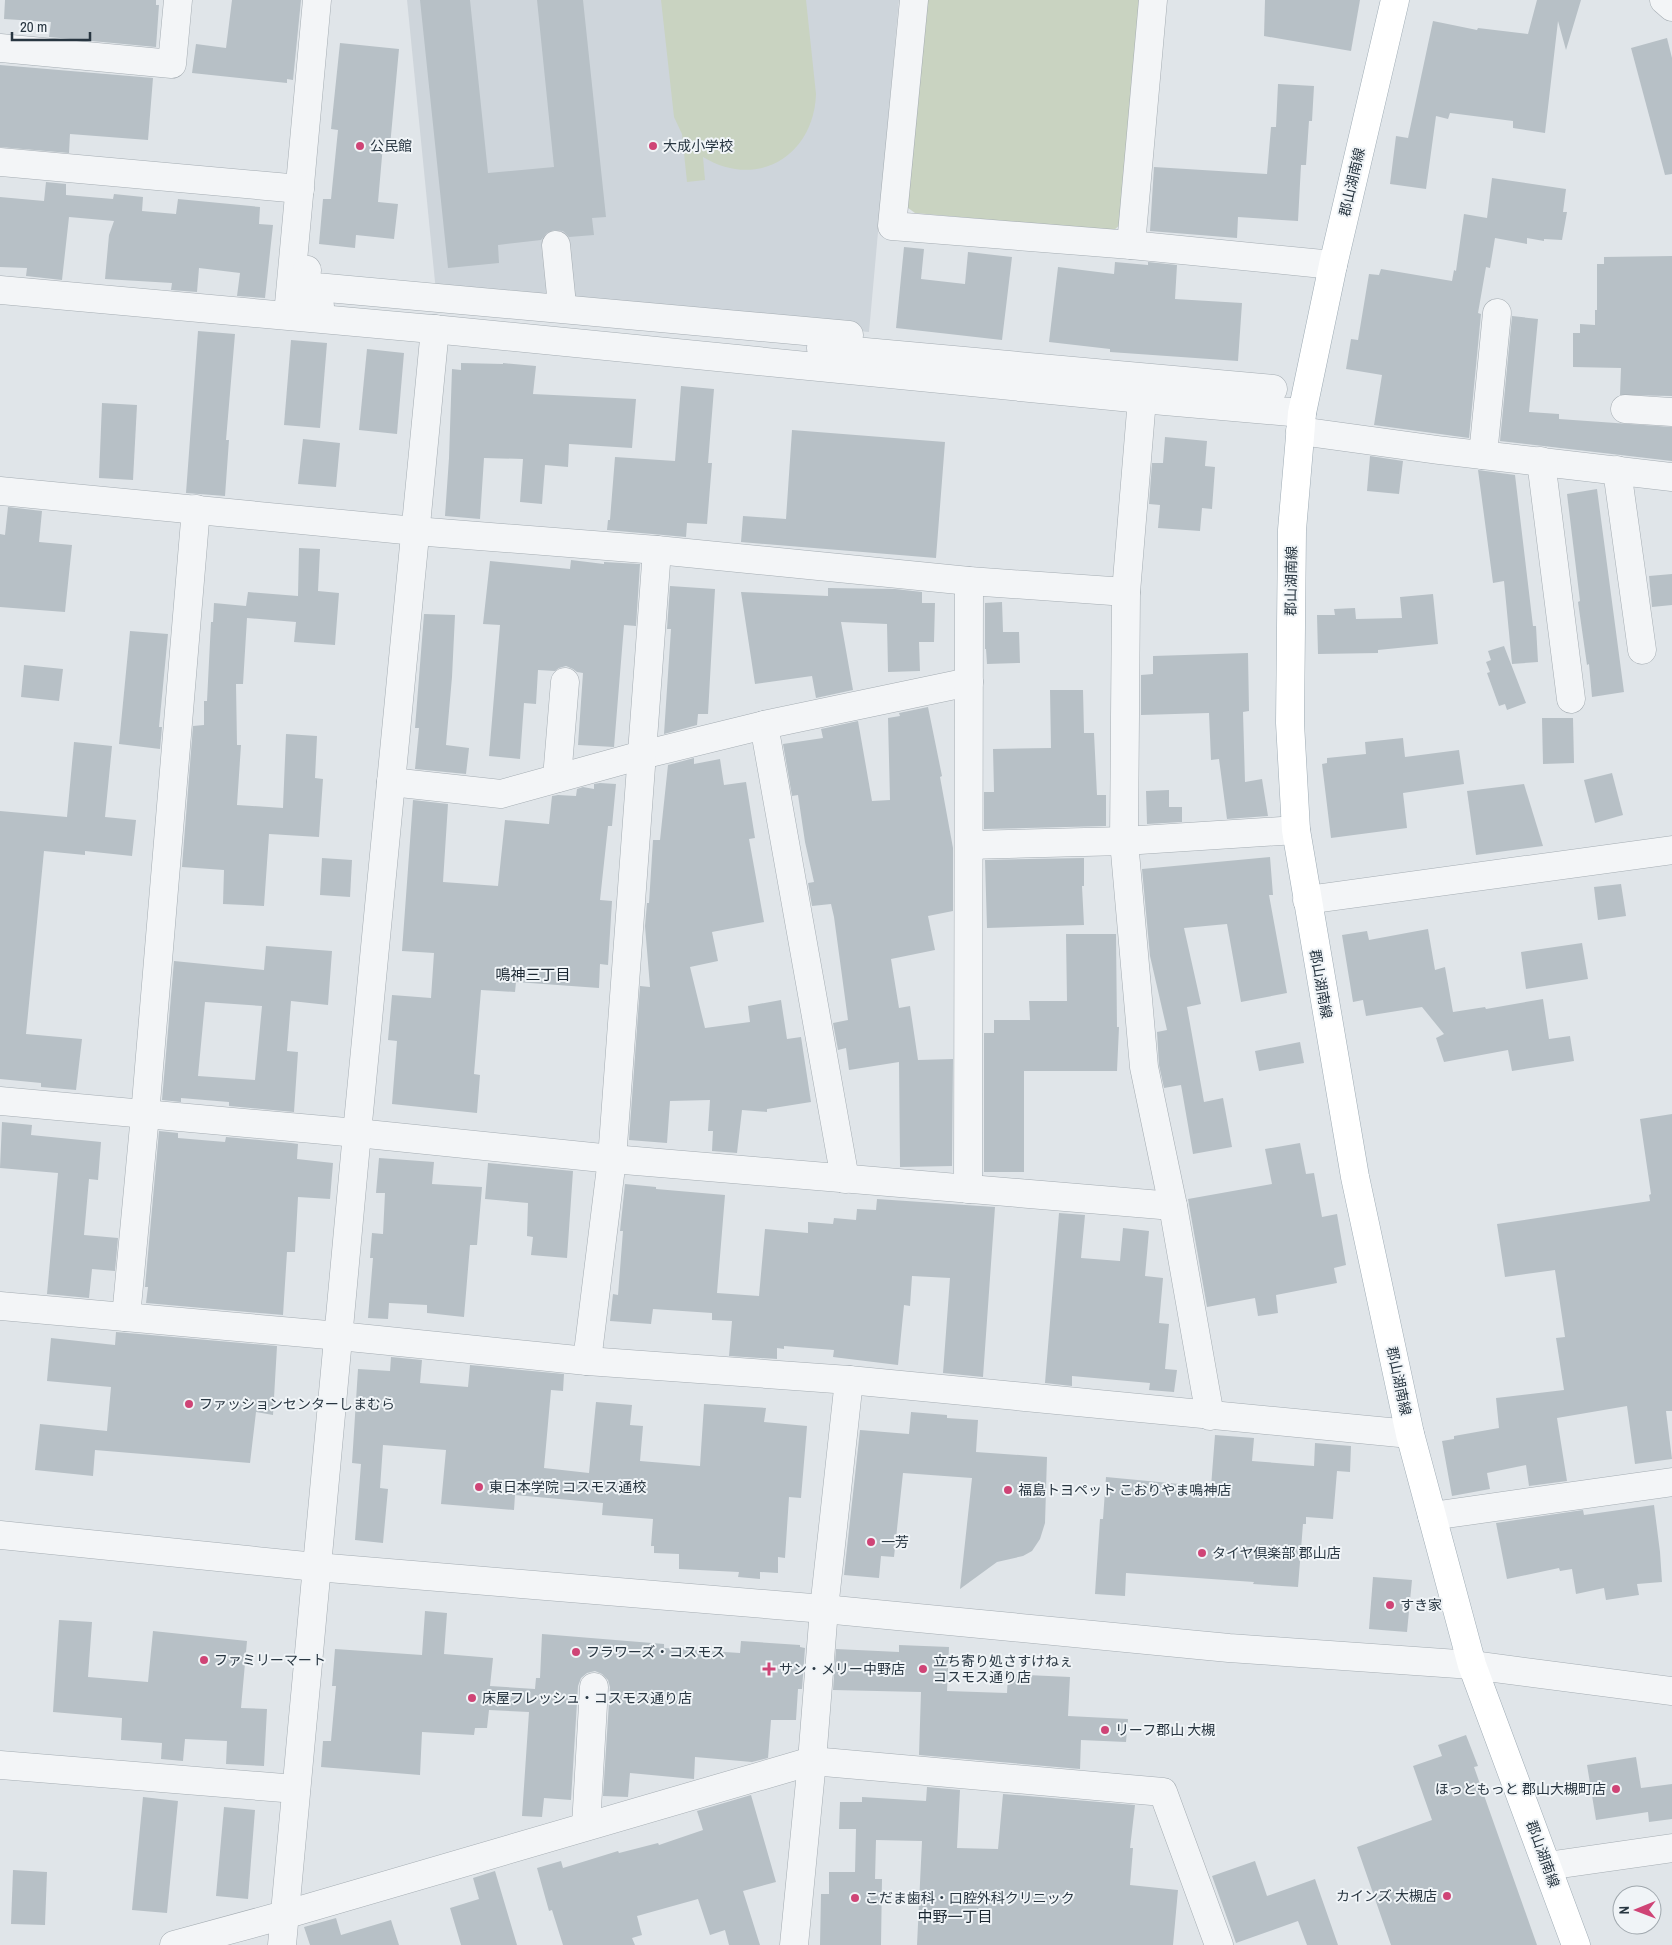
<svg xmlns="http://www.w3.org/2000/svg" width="1672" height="1945" viewBox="0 0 1672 1945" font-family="'Archivo Narrow','Noto Sans JP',sans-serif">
	<rect width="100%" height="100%" fill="#e0e5e9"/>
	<path fill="#ced5db" d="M407,0h492l-30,332 -433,-40z"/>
	<g fill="#c9d3c1">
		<path d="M661,0h145l10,94c-2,62 -59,96 -113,63l2,23 -18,2 -5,-48 -8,-17z"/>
		<path d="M924,0h217l-19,223 -9,8 -198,-18 -11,-8z"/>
	</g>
	<g fill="#b7c0c6" fill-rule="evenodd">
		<path d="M5,0h151v5h3l-3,42 -107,-10 2,-15 -47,-3z"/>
		<path d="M232,0h69l-8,80 -6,-1v4l-95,-10 4,-29 30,4z"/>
		<path d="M420,0h50l18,173 66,-6 -17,-167h46l23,217 -14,1 2,17 -25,2 -6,-6 -9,-1 -7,3 -6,7 -43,5 1,18 -51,5z"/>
		<path d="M1265,0h95l-9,51 -87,-15z"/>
		<path d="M1537,0h44l-15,50 -8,-29 -13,112 -32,-5v-7l-63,-8 -2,6 -12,-3 -10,73 -36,-5 6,-48 12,2 25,-117 44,9 1,-2 50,6z"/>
		<path d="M1667,38l5,20v116l-7,1 -34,-127z"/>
		<path d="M340,43l59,6 -9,97 -7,-1 -5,57 20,2 -4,35 -38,-4 -1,13 -36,-4 4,-45h8l7,-69 -7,-1z"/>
		<path d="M0,65l153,13 -5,62 -78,-6 -1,19 -69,-6z"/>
		<path d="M1278,84l36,2 -2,35h-3l-3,44h-5l-3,56 -60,-4 -1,21 -87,-7 4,-64 113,7 4,-47h5z"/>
		<path d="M1492,178l74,11 -3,23h4l-5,28 -18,-1v2l-17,-3v6l-32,-6 -5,30 -4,-1 -8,46 3,1 -12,124 -95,-13 8,-50 -36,-6 5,-30 7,1 11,-66 10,1 2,-6 71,12 2,-11 2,1 8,-57 23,4z"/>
		<path d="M46,182l20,2v11l47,4 1,-5 29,3 -1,14 34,3 2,-15 82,8 -1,17 14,1 -8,73 -28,-2 3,-23 -41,-5 -2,24 -26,-2 1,-7 -67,-4 4,-44 5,-14 -45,-4 -7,63 -36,-4 1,-8 -27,-1v-70l44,4z"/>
		<path d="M904,247l20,2 -3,30 44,5 3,-32 44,5 -10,83 -106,-12z"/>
		<path d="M1672,256v140l-52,-1 1,-27 -48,-1v-34h7v-9l15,1v-15h2v-46h7v-7z"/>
		<path d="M1115,262l33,3v-3l29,3 -2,34 67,4 -4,58 -128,-9v-3l-61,-7 9,-75 56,7z"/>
		<path d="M1512,316l26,3 -9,93 30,2v5l113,8v34l-172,-20z"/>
		<path d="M198,331l37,3 -9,106h3l-4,56 -39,-3z"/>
		<path d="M291,340l36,3 -7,85 -36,-3z"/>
		<path d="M367,349l37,4 -7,81 -38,-4z"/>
		<path d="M461,363l42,1v-1l33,3 -3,28 103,5 -4,49 -63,-4 -1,23 -23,-2 -3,39 -22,-2 3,-43 -39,-1 -4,61 -35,-3 4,-58 3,-89 9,1z"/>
		<path d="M681,386l33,3 -6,74h4l-5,61 -20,-1 -1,14 -79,-7 1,-10h2l5,-63 60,4z"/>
		<path d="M102,403l35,2 -4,75 -34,-2z"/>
		<path d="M792,430l153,12 -9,116 -195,-16 2,-26 43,3z"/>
		<path d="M1165,437l42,4 -2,25 10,1 -3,42 -10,-1 -2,23 -42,-3 2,-23 -11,-1 3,-41h11z"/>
		<path d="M303,439l37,4 -4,44 -38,-3z"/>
		<path d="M1370,456l33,5 -4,33 -32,-3z"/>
		<path d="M1478,470l37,5 18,151h3l2,36 -26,2 -8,-83 -11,2z"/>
		<path d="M1597,489l27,203 -32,5 -3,-33 -2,1 -9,-63 2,-1 -13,-107z"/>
		<path d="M8,507l34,4 -3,31 33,3 -7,67 -65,-5v-73l5,1z"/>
		<path d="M299,548l21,1 -2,42 21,2 -4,52 -41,-3 2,-20 -49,-4 -4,66h-7l1,61h4l-4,60 46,3 3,-74 31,2 -2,42 8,1 -4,58 -50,-3 -5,72 -41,-2 1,-34 -42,-3 11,-141 11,-1v-24h3l4,-79h2l1,-19 32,3 2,-14 50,4z"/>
		<path d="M571,560l33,4v-2l36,2 -4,62 -12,-1 -10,122 -36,-2 5,-72 -6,-1 -4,-3 -7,-3 -7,2 -4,3 -17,-1 -2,34 -12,-1 -4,56 -31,-3 11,-131 -17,-1 7,-63 80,8z"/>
		<path d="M1672,574v31l-20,2 -3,-31z"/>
		<path d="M670,586l45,3 -7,125h-10l-1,11 -33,9 7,-105h-4z"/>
		<path d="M828,588l67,1 27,3v11h13l-1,39h-15l1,29 -32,1 -1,-48 -46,-2 12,68 -37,8 -4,-22 -57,8 -14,-92 87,4z"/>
		<path d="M1433,594l5,50 -60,6v3l-60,1 -1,-39h18l-1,-6 21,-1 1,11 46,-1 -2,-21z"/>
		<path d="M1002,602l1,30h16l1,31 -33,1 -1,-15h-1v-46z"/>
		<path d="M424,614l31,1 -3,62 -6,68 23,3 -3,26 -51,-5 4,-41h-4z"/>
		<path d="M130,631l38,3 -9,93h3l-2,22 -41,-5z"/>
		<path d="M1504,646l22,57 -19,7 -2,-6 -6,2 -12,-33 3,-1 -4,-10 5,-2 -3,-9z"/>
		<path d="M1248,653l1,58 -6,1 2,70 17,-3 6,37 -41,3 -8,-60 -8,1 -2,-47 -68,2v-40l12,-1v-18z"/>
		<path d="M24,665l39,4 -4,32 -38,-4z"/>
		<path d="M1050,690h33l1,43h10l3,62h9v31l-122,3v-37h10l-1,-43 58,-1z"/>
		<path d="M928,707l14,69 -2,1 13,71v63l-25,5 7,34 -44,9 8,49 11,-2 8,54 35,-1 -1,107 -52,1 -1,-105 -50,8 -3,-22 -8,2 -5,-27 15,-3 -14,-103 -3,-13 -19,2 -4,-23 6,-1 -9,-40 -7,-47 -6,1 -9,-52 40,-6 -2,-9 37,-8 14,80 18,-1 -2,-82 12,-2 -1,-3z"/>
		<path d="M1542,718h31l1,45 -31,1z"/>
		<path d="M1403,738l2,19 54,-7 5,34 -61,9 4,35 -76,10 -9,-74 5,-1v-5l39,-4 -1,-12z"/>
		<path d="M74,742l38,4 -7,71 31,3 -4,36 -47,-5v4l-41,-4 -18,183 56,5 -6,51 -35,-3v-4l-41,-4v-268l67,6z"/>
		<path d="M694,758v6l26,-5 4,26 22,-3 9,56 -6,1 15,83 -52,10 6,29 -28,6 15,61 45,-6 -2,-16 33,-6 6,39 14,-2 10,65 -44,7v3l-25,-2 -5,43 -25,-2 1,-20h-5l2,-31 -40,1 -3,42 -38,-3 11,-154 10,1 -5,-61 2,-23h2l4,-63h7l8,-75z"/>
		<path d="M1612,773l11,42 -28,8 -11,-43z"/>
		<path d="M600,783l16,1 -4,42h-4l-8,74 12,1 -4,64 -8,-1 -1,24 -83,-6 -1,10 -34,-2 -7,84 6,1 -3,38 -85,-9 5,-63 -9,-1 4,-45 39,3 3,-45 -32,-2 11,-151 35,4 -5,78 55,4 7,-66 44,4 3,-28 6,-1 18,1 1,-7 6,-2 11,2v-5z"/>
		<path d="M1524,784l19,62 -67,9 -9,-64z"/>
		<path d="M1169,790v17h13v15l-35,2 -1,-33z"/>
		<path d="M1270,857l3,38h-4l18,98 -46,9 -14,-78 -43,4 17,76 -14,3 17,95 19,-4 9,49 -39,7 -12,-69 -17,3 -5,-23 -2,-33 10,-2 -17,-74 -8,-87z"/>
		<path d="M322,858l30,2 -2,37 -30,-2z"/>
		<path d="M1084,858v28h-2l2,39 -97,3 -2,-68z"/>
		<path d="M1621,884l5,32 -28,4 -4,-33z"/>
		<path d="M1428,929l7,41 10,-3 8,45 32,-5 1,2 57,-10 6,40 21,-3 4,25 -62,10 -4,-21 -64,12 -8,-24 8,-4 -22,-27 -56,9 -3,-16 -10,2 -11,-67 25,-4 2,9z"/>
		<path d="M1066,934h50l1,93h2l-2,44h-93v101h-40v-139h10v-13h36l-1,-19h38z"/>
		<path d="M1582,943l6,36 -62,10 -5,-37z"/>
		<path d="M266,946l66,5 -4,54 -37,-4 -4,50 11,1 -4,60 -65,-6v-4l-48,-4v4l-19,-2 12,-139 90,9zM205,1002l57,4 -7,74 -57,-4z"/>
		<path d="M1300,1042l4,21 -45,8 -4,-20z"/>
		<path d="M1672,1114v297h-6l6,48 -37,5 -8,-58 -70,12 10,63 -38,5 -3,-21 -39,8 3,16 -38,7 -10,-55 12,-2v-3l45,-8 -3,-30 68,-8 -8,-52 9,-1 -10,-67 -50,7 -8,-53 153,-23 -1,-6 2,-1 -11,-75z"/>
		<path d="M2,1122l30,3 -1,10 70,7 -3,38 -9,-1 -5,56 34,3 -3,33 -23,-2 -3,29 -42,-4 11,-121 -58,-5z"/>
		<path d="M159,1131l19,2v5l47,4 1,-5 65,6 7,1 -1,15 36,4 -3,36 -32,-2 -3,55h-8l-4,63 -137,-12 2,-16h-3z"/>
		<path d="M1300,1143l6,31 8,-1 8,44 15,-3 9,51 -12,3 3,15 -61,12 2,18 -20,3 -3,-18 -48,9 -19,-108 84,-15 -7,-35z"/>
		<path d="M379,1158l55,4 -2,22 50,3 -5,58h-7l-6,72 -37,-4v-8l-38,-2 -1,16 -20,-1 5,-60h-3l2,-25 11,1 2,-41h-9z"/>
		<path d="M488,1163l85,8 -6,87 -36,-3 2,-18 -6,-1 1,-33 -43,-4z"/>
		<path d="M625,1184l31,3v2l69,6 -8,98 42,3 6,-67 43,4v-11l25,2 1,-6 22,2 1,-11 19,1 1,-11 118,8 -12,170 -40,-4 7,-95 -38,-2 -2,30 -6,-1 -6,60 -65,-8 1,-7 -50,-4v3l-7,-1v11l-48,-3 3,-35 -20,-1v-7l-59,-4 -2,15 -41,-3 3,-27 5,1 5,-64h-3z"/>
		<path d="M1059,1213l26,2 -4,43 39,3 3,-33 26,3 -4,45 18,2 -4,45 10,1 -4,45 12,1 -3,22 -25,-2 1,-7 -78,-7v10l-27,-3z"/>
		<path d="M116,1332l161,14 -4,69 -17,-3 -6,51 -155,-13 -2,26 -58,-6 5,-46 67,7 4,-44 -64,-6 4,-43 64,7z"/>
		<path d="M391,1357l31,3 -2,23 48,4 2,-22 94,9 -1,17 -12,-1 -7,78 45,5 7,-71 36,3 -2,20 13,1 -3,35 60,5 4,-62 62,4 -2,14 43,4 -6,72 -12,-1 -4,61 -7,-1v16l-18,-1v7l-22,-2 1,-5 -60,-3v-15l-25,-1v-7h-3l2,-27 -51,-4 1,-12 -88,-8 -1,15 -73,-6 5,-54 -63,-5 -3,43 8,1 -5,54 -28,-3 6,-76 -9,-1 6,-94 32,2z"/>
		<path d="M911,1412l36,3v3l31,2 -2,32 71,5 -2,66 -5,16 -8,12 -9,5 -26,6 -37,27 12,-111 -69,-5 -9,84 -13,-1 -2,22 -35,-3 16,-145 49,4z"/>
		<path d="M1215,1435l39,3 -2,23 62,5 1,-23 36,3 -1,26 -13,-1 -4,48 -27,-2v7h-3l-5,63 -45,-3 1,-2 -128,-9 -1,23 -30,-2 5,-75h3l3,-42 105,10z"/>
		<path d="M1654,1505l6,47 2,30 -25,2 2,11 -33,5 -2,-12 -28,6 -4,-25 -12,2 -1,-3 -52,11 -11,-56 87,-13 1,5z"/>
		<path d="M1373,1577l39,3 -5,52 -38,-3z"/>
		<path d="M425,1611l22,2 -3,41 49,4 -3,28 45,3 1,-11h4l2,-44 122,10v4l76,5 1,-12 59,4v2l5,1 -3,41h-4l-2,31h-25l-3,38 -16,4 -57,-5 -1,22 -64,-6 -2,24 -25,-1 7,-109 -2,-7 -6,-6 -7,-3 -8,2 -6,5 -3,8 -7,114 -27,-2 -2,19 -20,-1 7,-104 -40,-2 -2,18h-12l-1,7 -52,-3 -2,43 -99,-8 2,-26h8l5,-55h-4l3,-37 87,6z"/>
		<path d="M59,1620l33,2 -4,55 60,5 5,-51 94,10 -6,67 26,1 -3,57 -38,-2 1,-23 -42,-2 -2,22 -22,-2 1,-16 -41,-3 1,-22 -69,-6z"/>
		<path d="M899,1645l50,2 -2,44 60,2 1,-19 62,3 -2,39 60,3 -2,23 -45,-2 -1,29 -161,-14 2,-63 -88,-2 3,-41 63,3z"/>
		<path d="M1466,1735l12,31 -4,1 63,178h-146l-34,-98 75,-27 -19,-54 29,-10 -4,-11z"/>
		<path d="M1636,1757l5,31 31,-4v35l-23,3 -1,-10 -52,8 -9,-55z"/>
		<path d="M927,1787l33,3 -3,58 41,1 5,-55 132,11 -5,43h3l-3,37 48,5 -5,55h-256l5,-104 -46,-1 -1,39h7l-1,66h-61l1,-51h8v-22h26l1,-43h-17l1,-27h22v-5l64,4z"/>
		<path d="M751,1795l25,87 -33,9 17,54h-31l-4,-15 -15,5 -12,-36 -61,17 5,19 -10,3 3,7h-72l-11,-35 -3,1 -12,-43 24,-7 2,7 55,-17 1,2 39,-10 1,2 44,-15 -6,-19z"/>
		<path d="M143,1797l35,4 -11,112 -35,-3z"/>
		<path d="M224,1807l31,3 -7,89 -32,-3z"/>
		<path d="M1255,1861l12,35 48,-17 23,66h-31l-9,-24 -62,22 -24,-67z"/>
		<path d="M13,1870l34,2 -2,53 -34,-1z"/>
		<path d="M495,1871l22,74h-56l-11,-37 29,-9 -6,-21z"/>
		<path d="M336,1918l5,17 50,-15 8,25h-89l-6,-18z"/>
	</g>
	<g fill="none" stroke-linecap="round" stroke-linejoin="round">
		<defs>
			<g id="minor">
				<path d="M317,0l-28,304 31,2"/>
				<path d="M914,0l-22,226 239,19 202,20"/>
				<path d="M1664,0l8,7"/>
				<path d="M0,48l172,16 6,-64"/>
				<path d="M0,162l300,27"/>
				<path d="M556,245l6,60"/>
				<path d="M1131,245l22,-245"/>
				<path d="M307,270l-2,16 544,49"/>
				<path d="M0,290l443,40 699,69 160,14"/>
				<path d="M821,348l452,41"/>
				<path d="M1142,399l-16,193 -2,249 20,226 29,139 37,210"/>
				<path d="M1625,409l47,3"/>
				<path d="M1300,431l138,19 234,27"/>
				<path d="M1483,455l14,-142"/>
				<path d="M1541,461l30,238"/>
				<path d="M1617,470l25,180"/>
				<path d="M0,491l415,40 242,19 312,31 157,11"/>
				<path d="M764,725l81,454"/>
				<path d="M557,778l8,-96"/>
				<path d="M391,782l110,12 141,-39 122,-30 205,-43"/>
				<path d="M969,845l155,-4 172,-11"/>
				<path d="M1307,900l365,-50"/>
				<path d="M0,1101l357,32 255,26 561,47"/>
				<path d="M968,1189l1,-608"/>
				<path d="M0,1306l339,30 248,25 262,19 561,54"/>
				<path d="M126,1317l19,-202 51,-606"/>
				<path d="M587,1361l25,-202 45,-609"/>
				<path d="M1432,1516l240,-34"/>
				<path d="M0,1535l316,32 508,42 405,39 243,17 200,26"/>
				<path d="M0,1765l296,24"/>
				<path d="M586,1826l8,-139"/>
				<path d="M1547,1866l125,-18"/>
				<path d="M174,1945l110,-30 528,-154 351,31 56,153"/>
				<path d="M282,1945l75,-812 78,-804"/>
				<path d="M794,1945l18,-184 12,-152 25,-229"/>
			</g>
			<path id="major" d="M1395,0l-62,265 -31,148 -10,117 -2,193 6,107 59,347 55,257 62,231 104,280"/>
		</defs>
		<use href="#minor" stroke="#a5adb3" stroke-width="29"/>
		<use href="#major" stroke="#9facb5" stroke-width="29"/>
		<use href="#minor" stroke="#f3f5f7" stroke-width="28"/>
		<use href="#major" stroke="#fff" stroke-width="28"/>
	</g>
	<g fill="#cf4476" stroke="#f0f4f7" stroke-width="2">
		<circle cx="360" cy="146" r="5"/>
		<circle cx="653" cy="146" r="5"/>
		<circle cx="189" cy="1404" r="5"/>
		<circle cx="479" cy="1487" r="5"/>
		<circle cx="1008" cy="1490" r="5"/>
		<circle cx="871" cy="1542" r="5"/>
		<circle cx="1202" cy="1553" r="5"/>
		<circle cx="1390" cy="1605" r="5"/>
		<circle cx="576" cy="1652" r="5"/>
		<circle cx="204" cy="1660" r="5"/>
		<path d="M766.5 1661.5h5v5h5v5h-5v5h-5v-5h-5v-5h5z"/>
		<circle cx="923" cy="1669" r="5"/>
		<circle cx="472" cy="1698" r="5"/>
		<circle cx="1105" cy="1730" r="5"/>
		<circle cx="1616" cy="1789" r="5"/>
		<circle cx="1447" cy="1896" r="5"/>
		<circle cx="855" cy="1898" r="5"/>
	</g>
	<g text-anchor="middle" stroke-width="4" stroke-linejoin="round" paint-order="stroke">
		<g font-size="14" fill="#283641" stroke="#f0f4f7" text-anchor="start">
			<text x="370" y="151">公民館</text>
			<text x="663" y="151">大成小学校</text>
			<text x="199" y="1409">ファッションセンターしまむら</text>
			<text x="489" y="1492">東日本学院 コスモス通校</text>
			<text x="1018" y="1495">福島トヨペット こおりやま鳴神店</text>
			<text x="881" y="1547">一芳</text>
			<text x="1212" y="1558">タイヤ倶楽部 郡山店</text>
			<text x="1400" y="1610">すき家</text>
			<text x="586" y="1657">フラワーズ・コスモス</text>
			<text x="214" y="1665">ファミリーマート</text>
			<text x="933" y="1666">立ち寄り処さすけねぇ<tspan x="933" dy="16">コスモス通り店</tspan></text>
			<text x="779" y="1674">サン・メリー中野店</text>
			<text x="482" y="1703">床屋フレッシュ・コスモス通り店</text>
			<text x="1115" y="1735">リーフ郡山 大槻</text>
			<text x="1606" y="1794" text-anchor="end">ほっともっと 郡山大槻町店</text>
			<text x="1437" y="1901" text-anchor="end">カインズ 大槻店</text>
			<text x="865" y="1903">こだま歯科・口腔外科クリニック</text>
		</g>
		<g font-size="14" fill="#283641" stroke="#f0f4f7">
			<text transform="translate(1352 182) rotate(-77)" y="5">郡山湖南線</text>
			<text transform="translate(1291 581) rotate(-89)" y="5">郡山湖南線</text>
			<text transform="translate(1321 984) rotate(80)" y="5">郡山湖南線</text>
			<text transform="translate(1399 1381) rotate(78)" y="5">郡山湖南線</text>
			<text transform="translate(1543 1854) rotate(70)" y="5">郡山湖南線</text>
		</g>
		<g font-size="15" fill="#1b2731" stroke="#f0f4f7">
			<text x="533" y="980">鳴神三丁目</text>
			<text x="955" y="1922">中野一丁目</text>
		</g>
	</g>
	<g transform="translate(1637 1910) rotate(269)"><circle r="24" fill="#f0f4f7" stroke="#a0a8ae"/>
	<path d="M0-4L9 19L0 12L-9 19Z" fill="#cf4476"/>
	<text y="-8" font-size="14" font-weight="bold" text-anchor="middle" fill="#283641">N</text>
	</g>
	<path d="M12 32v8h78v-8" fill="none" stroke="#283641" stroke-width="2.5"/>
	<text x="20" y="32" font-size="15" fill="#283641" stroke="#f0f4f7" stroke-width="4" paint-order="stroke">20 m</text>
</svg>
